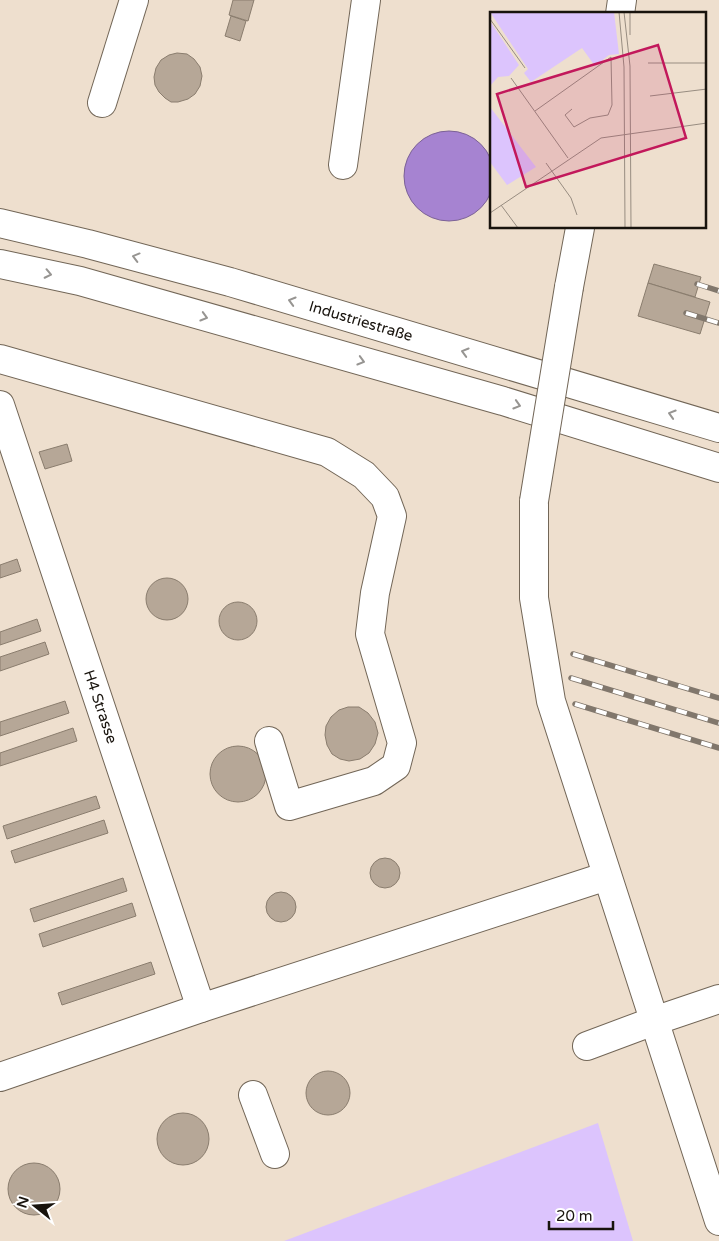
<svg xmlns="http://www.w3.org/2000/svg" width="719" height="1241" viewBox="0 0 719 1241" font-family="'Varela Round',sans-serif">
	<rect width="100%" height="100%" fill="#eedfce"/>
	<path fill="#dcc4fd" d="M598,1123l35,118h-349z"/>
	<circle fill="#a683d1" stroke="#7b6196" cx="449" cy="176" r="45"/>
	<g fill="#b6a797" stroke="#8a7d6e">
		<path d="M233,0h21l-6,21 -19,-6z"/>
		<path d="M231,16l15,5 -6,20 -15,-5z"/>
		<path d="M177,53l10,1 7,5 6,8 2,9 -2,10 -5,8 -7,5 -10,3h-7l-6,-4 -6,-6 -4,-7 -1,-8 2,-9 5,-8 8,-5z"/>
		<path d="M654,264l47,13 -6,20 -47,-14z"/>
		<path d="M648,283l62,19 -10,32 -62,-18z"/>
		<path d="M67,444l5,17 -27,8 -6,-17z"/>
		<path d="M17,559l4,12 -21,7v-13z"/>
		<circle cx="167" cy="599" r="21"/>
		<circle cx="238" cy="621" r="19"/>
		<path d="M37,619l4,12 -41,14v-13z"/>
		<path d="M45,642l4,12 -49,17v-14z"/>
		<path d="M65,701l4,12 -69,23v-14z"/>
		<path d="M348,707h11l9,6 7,9 3,11 -3,11 -6,9 -9,6 -11,2 -9,-2 -8,-5 -5,-9 -2,-10 1,-9 5,-9 8,-7z"/>
		<path d="M73,728l4,13 -77,25v-13z"/>
		<circle cx="238" cy="774" r="28"/>
		<path d="M96,796l4,12 -93,31 -4,-13z"/>
		<path d="M104,820l4,13 -93,30 -4,-12z"/>
		<circle cx="385" cy="873" r="15"/>
		<path d="M123,878l4,13 -93,31 -4,-13z"/>
		<circle cx="281" cy="907" r="15"/>
		<path d="M132,903l4,13 -93,31 -4,-13z"/>
		<path d="M151,962l4,12 -93,31 -4,-12z"/>
		<circle cx="328" cy="1093" r="22"/>
		<circle cx="183" cy="1139" r="26"/>
		<circle cx="34" cy="1189" r="26"/>
	</g>
	<g fill="none" stroke-linecap="round" stroke-linejoin="round">
		<defs>
			<g id="minor">
				<path d="M620,14l2,-14"/>
				<path d="M102,103l32,-103"/>
				<path d="M343,165l23,-165"/>
				<path d="M569,287l11,-59"/>
				<path d="M0,359l327,93 37,23 21,22 7,19 -17,77 -5,41 32,109 -6,23 -22,15 -85,25 -20,-65"/>
				<path id="s1" d="M0,405l201,603"/>
				<path d="M534,501v97l17,103 168,520"/>
				<path d="M587,1046l67,-25 65,-22"/>
				<path d="M0,1077l201,-69 406,-132"/>
				<path d="M253,1095l22,59"/>
			</g>
			<g id="highway">
				<path id="s2" d="M0,223l88,21 142,38 489,146"/>
				<path d="M0,264l80,17 423,120 216,67"/>
			</g>
		</defs>
		<use href="#minor" stroke="#726657" stroke-width="30"/>
		<use href="#highway" stroke="#726657" stroke-width="30"/>
		<use href="#minor" stroke="#fff" stroke-width="28"/>
		<use href="#highway" stroke="#fff" stroke-width="28"/>
		<defs>
			<g id="rail">
				<path d="M697,284l22,7"/>
				<path d="M686,313l33,10"/>
				<path d="M573,654l146,44"/>
				<path d="M571,678l148,45"/>
				<path d="M575,704l144,44"/>
			</g>
		</defs>
		<use href="#rail" stroke="#81776c" stroke-width="5.5"/>
		<use href="#rail" stroke="#fff" stroke-width="4" stroke-dasharray="11" stroke-linecap="butt"/>
		<defs>
			<path id="minor-bridge" d="M534,501l35,-214"/>
		</defs>
		<use href="#minor-bridge" stroke="#726657" stroke-width="30" stroke-linecap="butt"/>
		<use href="#minor-bridge" stroke="#fff" stroke-width="28"/>
	</g>
	<defs><path id="oneway-chevron" d="M-2-3.5L2.5 0L-2 3.5" fill="none" stroke-width="1.6" stroke-linecap="round" stroke-linejoin="round" transform="scale(1.25)"/></defs>
	<g stroke="#979592">
		<use href="#oneway-chevron" transform="translate(136 257) rotate(-165)"/>
		<use href="#oneway-chevron" transform="translate(48 274) rotate(12)"/>
		<use href="#oneway-chevron" transform="translate(292 301) rotate(-164)"/>
		<use href="#oneway-chevron" transform="translate(204 317) rotate(16)"/>
		<use href="#oneway-chevron" transform="translate(465 352) rotate(-164)"/>
		<use href="#oneway-chevron" transform="translate(361 361) rotate(16)"/>
		<use href="#oneway-chevron" transform="translate(517 405) rotate(17)"/>
		<use href="#oneway-chevron" transform="translate(672 414) rotate(-163)"/>
	</g>
	<g text-anchor="middle" stroke-width="4" stroke-linejoin="round" paint-order="stroke">
		<g font-size="15" fill="#18130d" stroke="#fff">
			<text dy="5" stroke="none"><textPath href="#s2" startOffset="374">Industriestraße</textPath></text>
			<text dy="5" stroke="none"><textPath href="#s1" startOffset="318">H4 Strasse</textPath></text>
		</g>
	</g>
	<g transform="translate(490 12)">
		<rect width="216" height="216" fill="#eedfce"/>
		<path d="M0,0h124l5,42 -10,1 -14,11 -13,-18 -51,34 -7,-9 4,-4zM0,9l29,44 -10,11 -11,1 -8,9zM0,95l46,60 -29,18 -17,-23z" fill="#dcc4fd"/>
		<path fill="none" stroke="#988d81" stroke-width="1" d="M129,0l5,55 1,161M134,0l6,54 1,162M0,7l35,49M140,23v-23M158,51h59M21,66l57,80M160,84l57,-7M82,97l-7,6 9,12 16,-9 18,-3 4,-10 -1,-48M45,99l76,-54M56,151l25,35 6,17M11,193l17,23M0,201l111,-75 106,-15"/>
		<path fill="#c2185b" fill-opacity="0.15" stroke="#c2185b" stroke-width="2.5" d="M168,33l28,93 -160,49 -29,-93z"/>
		<rect width="216" height="216" fill="none" stroke="#18130d" stroke-width="2.5"/>
	</g>
	<g transform="translate(35 1206) rotate(287)" stroke="#ffffff" stroke-width="4" paint-order="stroke">
	<path d="M0-4L9 19L0 12L-9 19Z" fill="#18130d"/>
	<text y="-8" font-size="14" font-weight="bold" text-anchor="middle" fill="#18130d">N</text>
	</g>
	<path d="M549 1221v8h64v-8" fill="none" stroke="#18130d" stroke-width="2.5"/>
	<text x="556" y="1221" font-size="15" fill="#18130d" stroke="#ffffff" stroke-width="4" paint-order="stroke">20 m</text>
</svg>
